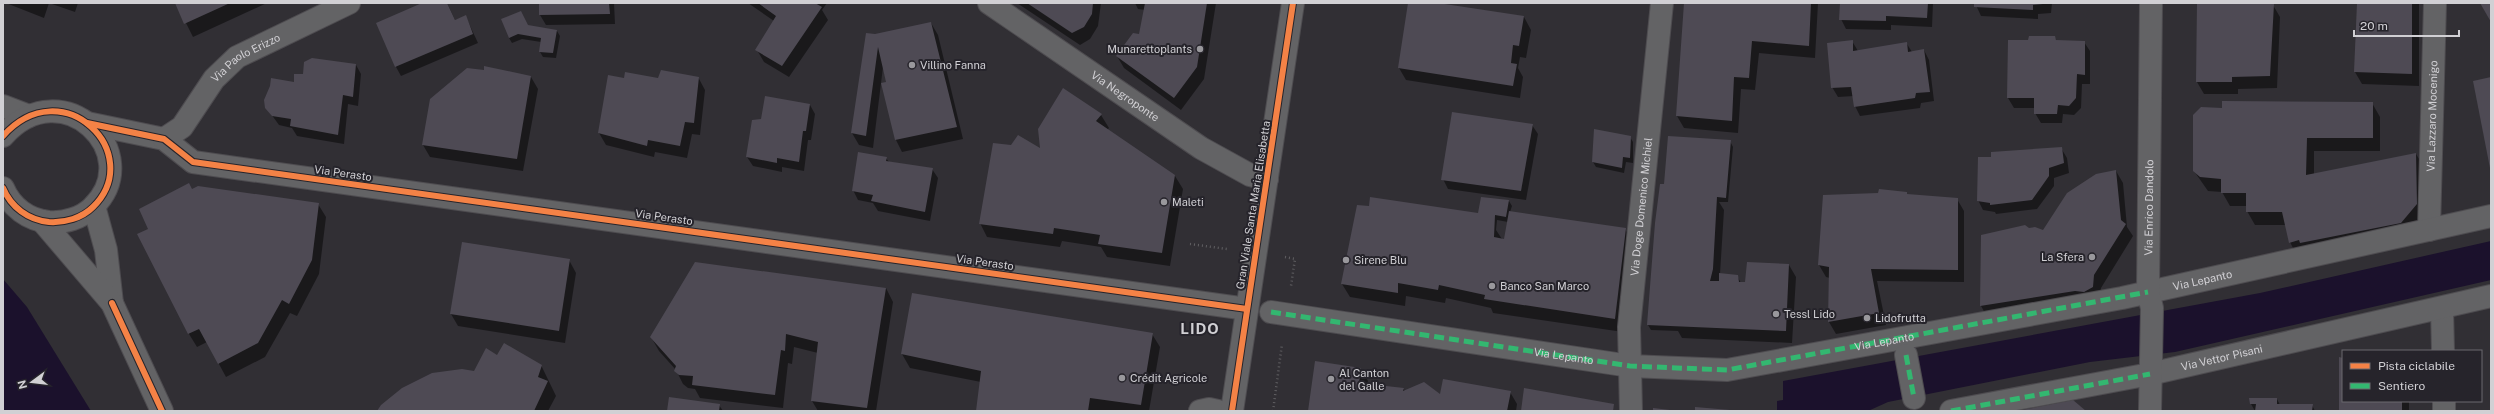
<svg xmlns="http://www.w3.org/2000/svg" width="2494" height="414" viewBox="0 0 2494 414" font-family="'Public Sans',sans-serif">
	<rect width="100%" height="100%" fill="#312f34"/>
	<g fill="#1b112c">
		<path d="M2491,241v39l-316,72 -85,10 -202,40 -20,9h-91v-10l6,-1v-19l477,-88z"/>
		<path d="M3,279l24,28 64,104h-88z"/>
	</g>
	<g fill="#0007" fill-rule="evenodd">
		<path d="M6,3h72l-3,9 -26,-9 -5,15z"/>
		<path d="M176,3h91l-74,34z"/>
		<path d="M424,3h23l8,17 11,-3 12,26 -77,33 -5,-9z"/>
		<path d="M540,3h74l1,21 -69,1 -6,-10z"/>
		<path d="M748,3h79l-5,7 6,10 -39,57 -25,-15 -7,-12 17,-29z"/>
		<path d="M1017,3h84l-3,23 -8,13 -10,6z"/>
		<path d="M1135,3h81l-12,76 -23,31 -57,-42 -7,-12 23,-21 5,-25 -7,-1z"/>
		<path d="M1409,3h22l93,14 7,13 -5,28 -6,-1 -2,11 5,9 -3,21 -114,-18 -7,-12z"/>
		<path d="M1685,3h133l-3,55 -56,-5 -4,37 -14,-1 -3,44 -54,-5 -7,-12z"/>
		<path d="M1841,3h92l-1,24 -41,-2v5l-45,-1 -5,-10z"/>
		<path d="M1975,3h77l-1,10 -13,1v5l-57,-3z"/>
		<path d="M2198,3l75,2 7,12 -3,71 -39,1v5h-34l-7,-12z"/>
		<path d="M2358,3h61v83l-57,-2 -7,-12z"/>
		<path d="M931,23l7,12 25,104 -61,13 -6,-12 -13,-57h4l-4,-16 -10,81 -14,-3 -7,-12 23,-98z"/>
		<path d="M528,26l29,5 3,5 -4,22 -13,-1 -3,-5 1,-10 -19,-3 -10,4 -3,-5z"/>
		<path d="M2054,37l3,4 27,1 6,9v33h-8l-1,24 -7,7 -11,-1 -1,9h-21l-6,-10v-5h-21l-6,-10 21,-57z"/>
		<path d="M1852,41l6,10 49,-7 5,8 12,-2 5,10 5,41 -13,2 -1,5 -60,8 -5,-10 -1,-10 -16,1 -6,-10z"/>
		<path d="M356,65l5,9 -3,32 -10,-2 -4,40 -47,-8 -5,-8 -13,-3 -13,-18 38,-32z"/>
		<path d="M485,67l46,10 7,12 -15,82 -93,-14 -7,-12 8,-46 54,-28z"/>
		<path d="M698,77l7,13 -5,45 -8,-1 -5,24 -32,-6 -1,5 -48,-12 -7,-12 60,-53z"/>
		<path d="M2372,103l8,14v34h-66v24l102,-21 8,13v51l-16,19 -111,19 -7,-14 -4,-17h-31l-8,-14v-5h-17l-8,-14 -14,-1 -14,-20 29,-62z"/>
		<path d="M810,105l5,9 -4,26h-3l-4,31 -22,-4v5l-29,-6 -6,-9 15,-37z"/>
		<path d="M1101,115l8,13 -2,2 68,46 8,13 -13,77 -63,-9 -6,-10 -39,-6 -2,6 -73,-10 -7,-14 61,-73z"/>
		<path d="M1532,125l6,9 -12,66 -78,-11 -5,-10z"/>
		<path d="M1630,137l3,5v21l-7,-1 -2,11 -28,-6 -3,-5z"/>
		<path d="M1730,141l3,6 -5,55h-9l5,8 -4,64 17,2 4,7h5l43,-18 7,12 -4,66 -110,-5 -4,-7 -27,-1 -3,-5 17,-140z"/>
		<path d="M2061,148l6,10 2,15 -15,5v8l-17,23 -41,5 -1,-2 -12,-2 -5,-10 14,-42z"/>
		<path d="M886,158l3,4 43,7 6,9 -8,43 -52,-10 -5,-8 -15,-3 -5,-10z"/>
		<path d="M2116,171l7,12 4,44 6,9 -32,52 -1,11 -112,19 -7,-12 48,-77 15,2z"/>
		<path d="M192,190l126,14 8,13 -7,57 -22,42 -7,-3 -25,44 -39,20 -19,-35 -10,5 -8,-13 -40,-105z"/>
		<path d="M1908,195l49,4 7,12v71l-87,-1 9,44 -50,9 -7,-12 1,-44 -4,-1 -7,-12 5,-69z"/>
		<path d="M1509,201l3,5 -2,6 115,17 8,13 -10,90 -130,-19 -2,-5 -45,-10 -1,5 -39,-7 -1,10 -55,-9 -8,-13 136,-70zM1497,220l11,2 -3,18 -3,-1 -6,-9z"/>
		<path d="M569,260l7,13 -11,70 -107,-17 -7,-12z"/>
		<path d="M886,288l7,14 -17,109h-58l-6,-10 6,-48 -24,-6 -2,17 -4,-1 -5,45 -83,-10 -5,-9 -7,-1 -5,-4 -7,-14 -17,-19 -8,-14z"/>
		<path d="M1152,334l8,13 -11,64h-172l4,-29 -71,-14 -8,-14z"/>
		<path d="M497,356l44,9 15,31 -8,15h-169l96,-39z"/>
		<path d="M2343,359v42h66v10h-69z"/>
		<path d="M1361,369l7,12 -1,4 37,4 1,3 36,4 69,-4 7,12 -1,7h-207z"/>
		<path d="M2277,399l3,6h32l3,6h-60l-4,-7z"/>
		<path d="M719,405l4,6h-55z"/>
	</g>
	<g fill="#4e4a54">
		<path d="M175,3h55l-46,21z"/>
		<path d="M422,3h25l8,17 11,-5 7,19 -78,33 -19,-44z"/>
		<path d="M539,3h70l1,11 -71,1z"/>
		<path d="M758,3h57l7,4 -40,59 -27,-16 21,-34z"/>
		<path d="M1027,3h66l-1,11 -8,13 -12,6z"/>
		<path d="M1145,3h62l-10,64 -23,31 -58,-42 17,-23 6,1z"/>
		<path d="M1408,3h30l86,13 -5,30 -6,-1 -2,18 6,1 -4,22 -115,-18z"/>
		<path d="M1684,3h127l-2,43 -57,-5 -3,37 -15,-1 -2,44 -56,-5z"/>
		<path d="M1840,3h88l-1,15 -41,-2v5l-47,-1z"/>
		<path d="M1974,3h69v1l-10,1v5l-59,-3z"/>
		<path d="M2197,3l77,1 -4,72 -38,1v5h-36z"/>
		<path d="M2357,3h55v71l-58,-2z"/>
		<path d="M2480,3h11v19z"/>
		<path d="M521,11l7,14 29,5 -4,23 -14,-1 2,-14 -23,-4 -9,4 -8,-19z"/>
		<path d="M931,22l26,105 -62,13 -14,-57 5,-1 -8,-35 -12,89 -15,-3 15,-100 9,1z"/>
		<path d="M2029,36h26l1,4 29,1v34l-8,-1 -1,24 -7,8 -11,-1 -1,9h-23v-16h-27l1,-58h20z"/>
		<path d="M1853,40v11l54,-9 1,10 16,-3 6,43 -14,1 -1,5 -61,9 -3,-20 -20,1 -4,-45z"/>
		<path d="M312,58l44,6 -3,33 -10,-2 -5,40 -48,-9 1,-7 -19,-3 -7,-8 -1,-8 6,-14 1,-8 23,4v-8h9l1,-12z"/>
		<path d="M484,66l47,10 -14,83 -95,-14 8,-46 37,-31 17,2z"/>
		<path d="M661,70l38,7 -5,46 -9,-1 -5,24 -32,-6 -1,6 -49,-13 10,-58 16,3 1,-6 33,6z"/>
		<path d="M2491,77v91h-1l-17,-87z"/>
		<path d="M1063,88l39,26 -6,7 79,54 -13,78 -64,-9 2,-9 -46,-7 -1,6 -74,-10 14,-81 18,2 7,-10 22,13 -2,-19z"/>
		<path d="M765,96l45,8 -4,27h-3l-4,31 -22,-4v5l-31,-6 6,-37 9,-1z"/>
		<path d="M2222,101l151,1v36h-66l-1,37 110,-22 1,51 -16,19 -101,20 -1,-3 -10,3 -7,-31h-36v-19h-25v-14l-21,-2 -7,-6v-56l8,-8 21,1z"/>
		<path d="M1452,112l81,12 -12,67 -80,-11z"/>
		<path d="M1594,129l37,7 -1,22 -7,-1 -1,11 -30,-6z"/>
		<path d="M1668,136l63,4 -5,58 -9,-1 -4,72 -3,12h9v-8l19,2 1,7h6l2,-20 42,2 -3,67 -139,-6 8,-102 5,-39h4z"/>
		<path d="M2062,147l2,16 -15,5v8l-17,24 -42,5v-2l-13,-2 1,-44h13v-5z"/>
		<path d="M858,152l29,5 -1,4 47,7 -8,44 -54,-11 2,-6 -21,-4z"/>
		<path d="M2116,170l5,50 5,4 -32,51 -1,12 -9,5 -9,-1 -95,15 1,-71 44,-10 4,3 6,-1 8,3 24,-37 29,-19z"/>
		<path d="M189,183l3,6 6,-3 121,17 -7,57 -23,44 -7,-4 -24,43 -40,21 -19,-35 -11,5 -51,-100 11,-5 -9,-20z"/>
		<path d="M1879,189l28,3v2l51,4v72l-87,-1 8,44 -51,9 1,-55 -11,-2 5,-70 55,-2z"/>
		<path d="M1370,197l108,16 3,-16 28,3 -3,17 -11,-2 -1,22 10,2 5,-28 117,17 -11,91 -131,-20 1,-4 -46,-10 -1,5 -40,-7v10l-57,-9 16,-79 12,1z"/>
		<path d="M462,242l108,17 -11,72 -109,-17z"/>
		<path d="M695,262l191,26 -19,120 -56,-7 7,-59 -32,-8 -1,17 -4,-1 -6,45 -83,-10 1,-9 -14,-1 -5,-4 2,-5 -26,-29z"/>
		<path d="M912,293l241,40 -12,72 -51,-7 -2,13h-112l5,-40 -80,-17z"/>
		<path d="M504,343l38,22 -4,12 10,4 -14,30h-157l4,-6 21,-17 30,-15 30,-4 12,2 12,-23 11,7z"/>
		<path d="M2339,357l4,1v43h59v10h-63z"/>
		<path d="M1315,361l46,7 -2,15 45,5 -1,3 21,-9 16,12 3,-15 68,12 -4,20h-199z"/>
		<path d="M1524,388l90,16 -1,7h-92z"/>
		<path d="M669,397l51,7 -1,7h-52z"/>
		<path d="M2249,398h28v6h36l-1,7h-57l1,-7h-6z"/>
		<path d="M2073,400l13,11h-63l-1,-1z"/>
		<path d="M1695,407l35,3v1h-35z"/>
		<path d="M1653,408l17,2 -1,1h-16z"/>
	</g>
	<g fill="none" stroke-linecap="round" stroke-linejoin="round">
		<defs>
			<g id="street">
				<path id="s1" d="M989,3l212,145 49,27 17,4"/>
				<path d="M87,123l77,16 29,23 1054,147"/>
				<path id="s2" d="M164,139l18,-12 32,-48 23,-22 112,-54"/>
				<path id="s3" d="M2429,230l6,-227"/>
				<path d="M2442,309l1,42"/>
				<path id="s4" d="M1271,312l359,54 97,4 395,-72 369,-82"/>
				<path d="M1906,355l8,43"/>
				<path d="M2444,401v10"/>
				<path d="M1200,411l9,-2 9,2"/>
				<path id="s5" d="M1631,411l-2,-84 33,-324"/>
				<path id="s6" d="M1951,411l199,-37 341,-78"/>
				<path id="s7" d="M2150,411l2,-103 -4,-16 3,-289"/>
			</g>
			<g id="secondary">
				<path d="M3,106l26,10"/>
				<path d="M3,136c60,-67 144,18 90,71 -11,11 -28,16 -44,15 -21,-2 -38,-15 -46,-34"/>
				<path d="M94,206l12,44 6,53"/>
				<path d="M42,221l70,82 50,108"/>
				<path d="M1232,411l61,-408"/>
			</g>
		</defs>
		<use href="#street" stroke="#4e4c50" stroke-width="24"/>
		<use href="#secondary" stroke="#4e4c50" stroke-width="24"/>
		<g stroke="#605f62" stroke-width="2.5" stroke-dasharray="1 3" stroke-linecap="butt">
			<path d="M1190,244l37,5"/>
			<path d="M1285,257l10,2 -4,27"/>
			<path d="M1273,411l9,-67"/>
		</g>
		<use href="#street" stroke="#636365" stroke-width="22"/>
		<use href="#secondary" stroke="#636365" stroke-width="22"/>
		<g stroke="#33b770" stroke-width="5" stroke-dasharray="10 5" stroke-linecap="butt">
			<path d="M1271,312l359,54 97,4 421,-78"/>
			<path d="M1906,355l8,43"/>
			<path d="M1951,411l199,-37"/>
		</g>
		<defs>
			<g id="cycleway">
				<path d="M87,123l77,16 29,23 1054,147"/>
				<path d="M3,136c60,-67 144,18 90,71 -11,11 -28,16 -44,15 -21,-2 -38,-15 -46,-34"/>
				<path d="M112,303l50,108"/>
				<path d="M1232,411l61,-408"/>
			</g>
		</defs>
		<use href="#cycleway" stroke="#26242b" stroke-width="8"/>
		<use href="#cycleway" stroke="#f48246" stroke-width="6"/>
	</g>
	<g fill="#99989c" stroke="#26242b" stroke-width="1.5">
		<circle cx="1200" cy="49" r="4"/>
		<circle cx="912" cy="65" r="4"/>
		<circle cx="1164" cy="202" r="4"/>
		<circle cx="2092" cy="257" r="4"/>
		<circle cx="1346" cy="260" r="4"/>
		<circle cx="1492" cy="286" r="4"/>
		<circle cx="1776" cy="314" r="4"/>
		<circle cx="1867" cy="318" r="4"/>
		<circle cx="1122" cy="378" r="4"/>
		<circle cx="1331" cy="379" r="4"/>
	</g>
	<g text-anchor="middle" stroke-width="4" stroke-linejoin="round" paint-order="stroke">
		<g font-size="11" fill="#d1d0d4" stroke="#26242b" text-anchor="start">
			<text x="1192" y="53" text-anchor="end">Munarettoplants</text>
			<text x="920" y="69">Villino Fanna</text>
			<text x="1172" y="206">Maleti</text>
			<text x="2084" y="261" text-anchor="end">La Sfera</text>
			<text x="1354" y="264">Sirene Blu</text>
			<text x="1500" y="290">Banco San Marco</text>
			<text x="1784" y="318">Tessl Lido</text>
			<text x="1875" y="322">Lidofrutta</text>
			<text x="1339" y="377">Al Canton<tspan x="1339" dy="13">del Galle</tspan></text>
			<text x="1130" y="382">Crédit Agricole</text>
		</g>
		<g font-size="11" fill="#d1d0d4" stroke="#26242b">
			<text dy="4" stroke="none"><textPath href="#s2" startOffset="118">Via Paolo Erizzo</textPath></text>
			<text dy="4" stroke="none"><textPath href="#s1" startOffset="165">Via Negroponte</textPath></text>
			<text dy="4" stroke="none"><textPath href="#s3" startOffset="114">Via Lazzaro Mocenigo</textPath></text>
			<text transform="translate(343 173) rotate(8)" y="4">Via Perasto</text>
			<text transform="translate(1253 205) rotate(-81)" y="4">Gran Viale Santa Maria Elisabetta</text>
			<text dy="4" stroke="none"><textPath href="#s5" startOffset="205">Via Doge Domenico Michiel</textPath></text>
			<text dy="4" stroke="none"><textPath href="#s7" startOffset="204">Via Enrico Dandolo</textPath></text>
			<text transform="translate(664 217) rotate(8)" y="4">Via Perasto</text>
			<text transform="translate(985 262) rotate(8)" y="4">Via Perasto</text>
			<text dy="4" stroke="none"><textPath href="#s4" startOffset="944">Via Lepanto</textPath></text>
			<text dy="4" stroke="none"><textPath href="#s4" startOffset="620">Via Lepanto</textPath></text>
			<text dy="4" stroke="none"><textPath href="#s4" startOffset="296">Via Lepanto</textPath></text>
			<text dy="4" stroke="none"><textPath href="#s6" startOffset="276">Via Vettor Pisani</textPath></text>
		</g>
		<g font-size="15" font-weight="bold" letter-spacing="1" fill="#d1d0d4" stroke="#26242b">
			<text x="1200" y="334">LIDO</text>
		</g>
	</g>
	<rect width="2494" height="414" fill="none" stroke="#d1d0d4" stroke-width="8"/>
	<rect x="2342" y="350" width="140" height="52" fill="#26242b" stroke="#6a696f"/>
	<rect x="2350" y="363" width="20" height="6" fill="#f48246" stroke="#6a696f"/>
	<text x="2378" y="370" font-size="12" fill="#d1d0d4">Pista ciclabile</text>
	<rect x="2350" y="383" width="20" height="6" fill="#33b770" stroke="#6a696f"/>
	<text x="2378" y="390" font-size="12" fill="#d1d0d4">Sentiero</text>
	<g transform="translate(32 382) rotate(255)" stroke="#26242b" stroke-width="3" paint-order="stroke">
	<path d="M0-3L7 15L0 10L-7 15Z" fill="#d1d0d4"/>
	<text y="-6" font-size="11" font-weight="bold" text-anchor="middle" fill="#d1d0d4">N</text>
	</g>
	<path d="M2354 30v6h105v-6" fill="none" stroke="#d1d0d4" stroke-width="2"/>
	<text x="2360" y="30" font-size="12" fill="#d1d0d4" stroke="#26242b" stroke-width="3" paint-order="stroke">20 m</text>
</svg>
